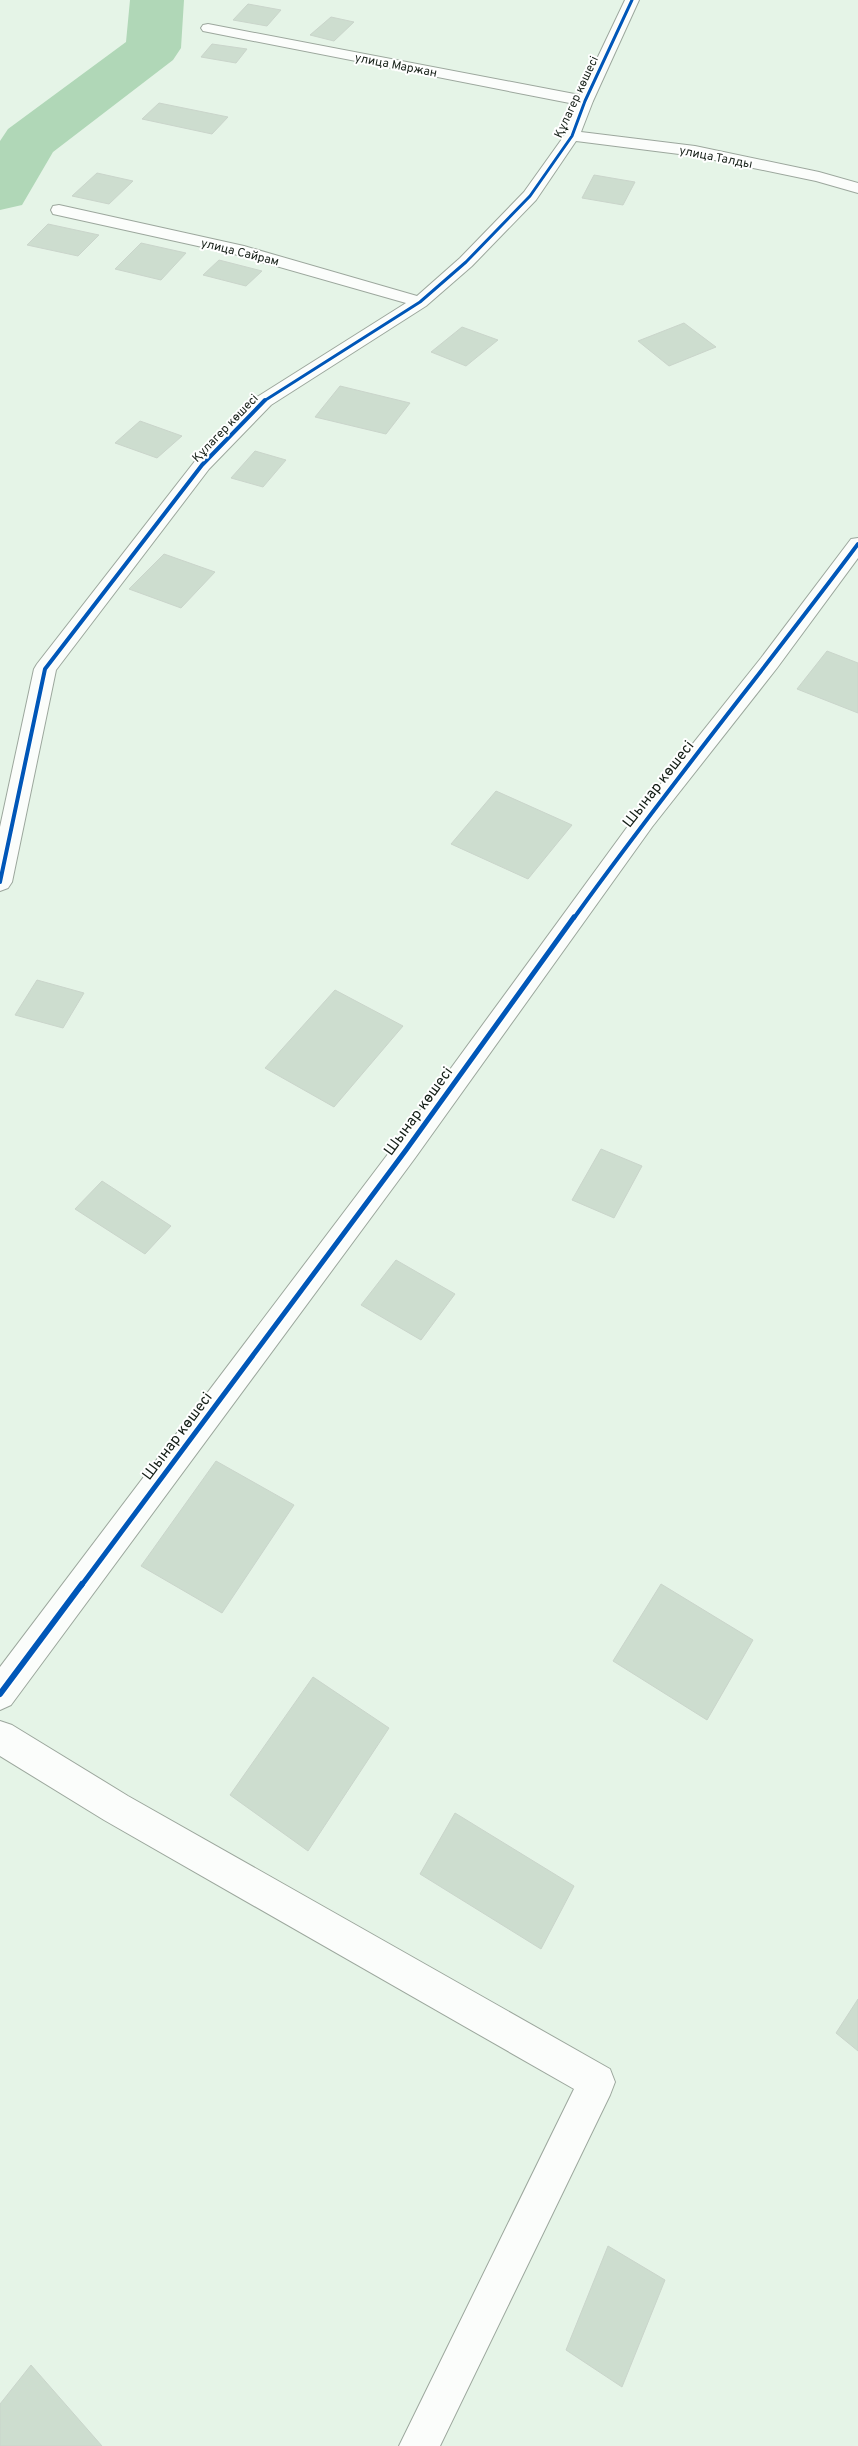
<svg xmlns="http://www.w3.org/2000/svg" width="858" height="2446" viewBox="0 0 858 2446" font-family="Overpass,sans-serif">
	<rect width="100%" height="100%" fill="#e5f4e7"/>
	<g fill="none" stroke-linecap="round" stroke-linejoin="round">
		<path fill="#b0d7b7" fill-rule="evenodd" d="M130,0h54l-3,48 -8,12 -120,92 -31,53 -22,5v-69l8,-12 118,-87z"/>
	</g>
	<g fill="#cdddcf" stroke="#cad5cb">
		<path d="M248,4l33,6 -14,16 -34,-6z"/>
		<path d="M331,17l23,5 -20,19 -24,-6z"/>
		<path d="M212,44l35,5 -11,14 -35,-6z"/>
		<path d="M159,103l69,14 -16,17 -70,-15z"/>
		<path d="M97,173l36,8 -24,23 -37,-8z"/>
		<path d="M594,175l41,7 -12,23 -41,-7z"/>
		<path d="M48,224l51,11 -21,21 -51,-11z"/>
		<path d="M141,243l45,10 -25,27 -46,-11z"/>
		<path d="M219,260l43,11 -16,15 -43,-11z"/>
		<path d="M684,323l32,24 -47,19 -31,-25z"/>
		<path d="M462,327l36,13 -32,26 -35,-14z"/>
		<path d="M340,386l70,17 -24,31 -71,-17z"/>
		<path d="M140,421l42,15 -25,22 -42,-15z"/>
		<path d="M255,451l31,9 -23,27 -32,-9z"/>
		<path d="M164,554l51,18 -34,36 -52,-19z"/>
		<path d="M827,651l31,12v50l-61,-24z"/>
		<path d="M496,791l76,34 -44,54 -77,-35z"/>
		<path d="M37,980l47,13 -21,35 -48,-13z"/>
		<path d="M335,990l68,36 -69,81 -69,-39z"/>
		<path d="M601,1149l41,17 -28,52 -42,-18z"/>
		<path d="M102,1181l69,45 -26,28 -70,-45z"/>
		<path d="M396,1260l59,34 -34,46 -60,-35z"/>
		<path d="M216,1461l78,44 -72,108 -81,-47z"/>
		<path d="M661,1584l92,56 -46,80 -94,-59z"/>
		<path d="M313,1677l76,51 -81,123 -78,-56z"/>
		<path d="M455,1813l119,73 -33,63 -121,-75z"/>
		<path d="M858,1999v52l-22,-18z"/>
		<path d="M608,2246l57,34 -43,107 -56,-37z"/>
		<path d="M31,2365l71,81h-102v-42z"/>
	</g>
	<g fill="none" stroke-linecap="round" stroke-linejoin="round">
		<defs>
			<g id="lane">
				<path d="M208,24l377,72 8,5 -8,5 -382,-75 -2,-3 2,-3z"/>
				<path d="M0,1721l12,4 116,71 482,273 5,13 -5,13 -170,351h-41l175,-357 -470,-269 -104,-64z"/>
			</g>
			<g id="street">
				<path d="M625,0h14l-46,101 -12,31 114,14 124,26 39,11v10l-42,-12 -121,-25 -119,-15 -40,59 -64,66 -46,40 -155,99 -62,64 -153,201 -44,212 -4,6 -8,3v-64l34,-158 3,-5 158,-203 62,-64 149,-94 -172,-49 -181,-40 -2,-4 2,-4 6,-1 185,41 173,50 43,-38 64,-66 40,-56 13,-35z"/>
				<path d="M858,538v20l-81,110 -125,159 -237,331 -404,547 -11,5v-43l397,-525 239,-327 125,-157 90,-119z"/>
			</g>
		</defs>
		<use href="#lane" stroke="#9ca79d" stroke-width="2"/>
		<use href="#street" stroke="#9ca79d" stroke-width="2"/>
		<use href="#lane" fill="#fbfdfb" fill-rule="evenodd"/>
		<use href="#street" fill="#fbfdfb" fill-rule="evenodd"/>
		<defs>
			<path id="cycleway-far3" d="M264,401l156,-99 46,-40 64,-66 42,-60 13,-35 47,-101"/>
			<g id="cycleway-far2">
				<path d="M0,882l45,-213 157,-204 63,-65"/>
				<path d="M574,918c91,-127 190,-248 284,-374"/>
			</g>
			<path id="cycleway-far1" d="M81,1586l325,-436 168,-233"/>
			<path id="cycleway" d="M0,1694l82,-110"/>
		</defs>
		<use href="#cycleway-far3" stroke="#fff" stroke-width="5"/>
		<use href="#cycleway-far2" stroke="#fff" stroke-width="6"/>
		<use href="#cycleway-far1" stroke="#fff" stroke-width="8"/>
		<use href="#cycleway" stroke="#fff" stroke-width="9"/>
		<use href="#cycleway-far3" stroke="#0057b8" stroke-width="3"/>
		<use href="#cycleway-far2" stroke="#0057b8" stroke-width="4"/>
		<use href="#cycleway-far1" stroke="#0057b8" stroke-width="5"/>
		<use href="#cycleway" stroke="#0057b8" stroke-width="6"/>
	</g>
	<g text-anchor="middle" stroke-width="4" stroke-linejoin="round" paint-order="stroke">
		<g font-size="12" fill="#151f17" stroke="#fff">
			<text transform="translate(396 65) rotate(11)" y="4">улица Маржан</text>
			<text transform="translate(576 97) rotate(-65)" y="4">Құлагер көшесі</text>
			<text transform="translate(716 157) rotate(11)" y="4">улица Талды</text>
			<text transform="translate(240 252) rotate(14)" y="4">улица Сайрам</text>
			<text transform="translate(225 428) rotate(-46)" y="4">Құлагер көшесі</text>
		</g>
		<g font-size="15" fill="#151f17" stroke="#fff">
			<text transform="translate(658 784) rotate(-52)" y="5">Шынар көшесі</text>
			<text transform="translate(418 1111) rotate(-54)" y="5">Шынар көшесі</text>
			<text transform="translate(177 1436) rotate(-53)" y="5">Шынар көшесі</text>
		</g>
	</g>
</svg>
